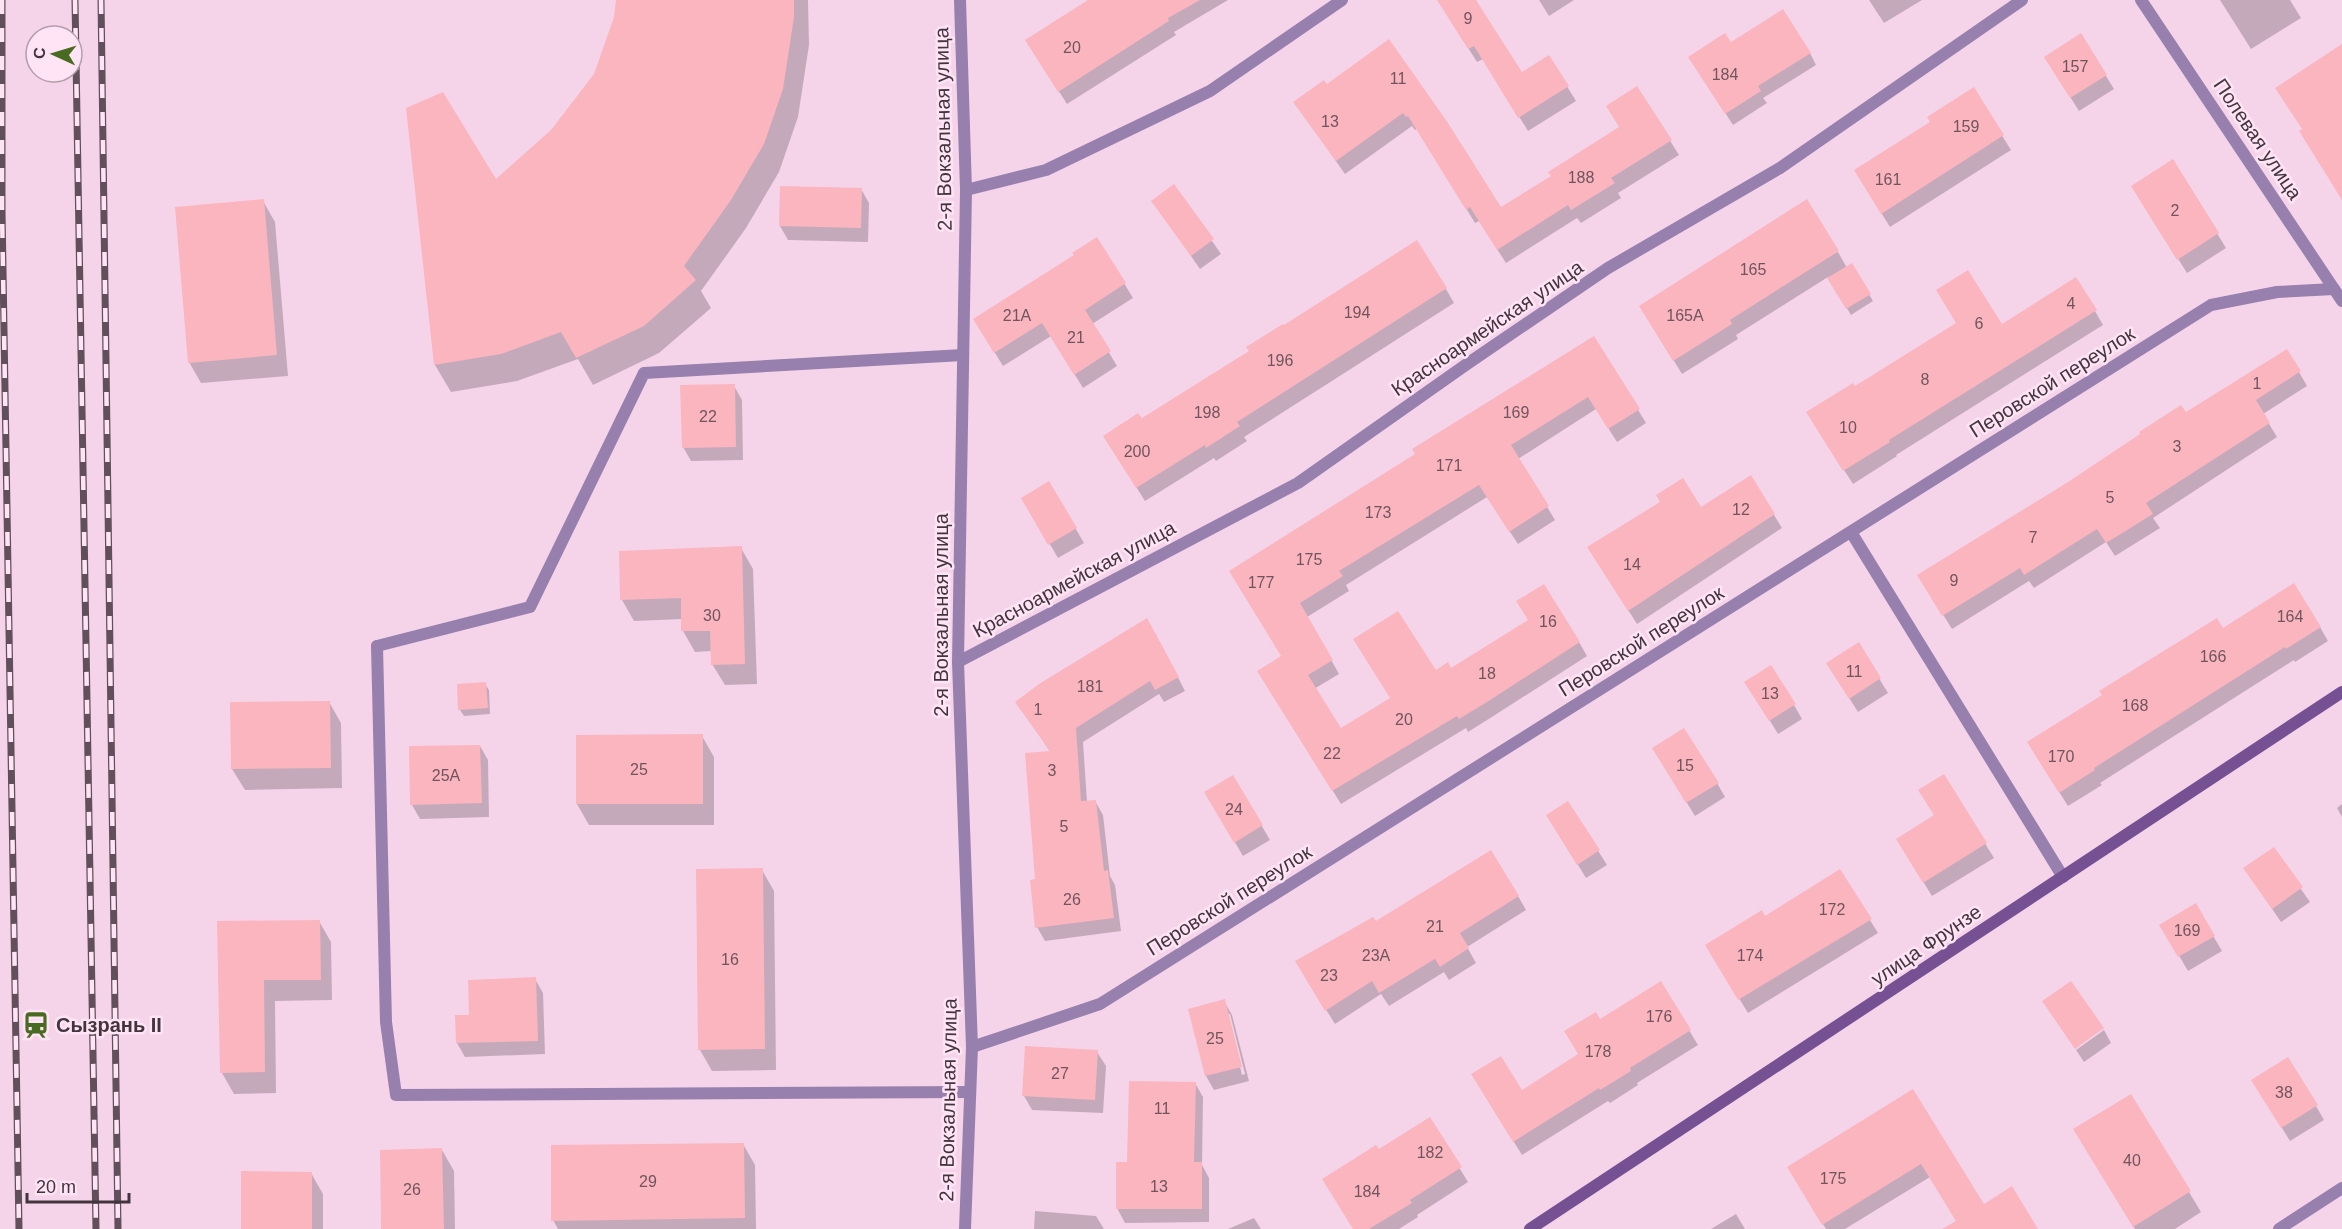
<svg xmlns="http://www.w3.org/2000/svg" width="2342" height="1229" viewBox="0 0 2342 1229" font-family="Helvetica,sans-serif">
	<rect width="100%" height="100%" fill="#f5d4ea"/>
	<g fill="#0003" fill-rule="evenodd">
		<path d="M617,0h191l1,45 -11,72 -19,55 -33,56 -45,63 10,17 -52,45 -66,32 -15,-26 -61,22 -66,11 -16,-27 -27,-256 88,72 57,-50 42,-57 20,-57z"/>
		<path d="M1091,0h137l-54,32 2,3 -109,69 -32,-50z"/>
		<path d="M1448,0h27l46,74 28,-17 27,44 -48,30 -45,-72 -6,3 -28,-44z"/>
		<path d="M1539,0h35l-25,16z"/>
		<path d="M1869,0h53l-38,23z"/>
		<path d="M2220,0h70l11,18 -50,31z"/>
		<path d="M1389,41l111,169 53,-33 67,-50 17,-39 42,67 -61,38 3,5 -40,25 -4,-5 -71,45 -27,-42 -4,2 -58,-94 -2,1 -3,-4 -67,48 -50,-71 31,-17z"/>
		<path d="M1730,44l80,9 6,12 -53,33 4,5 -34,22 -36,-56z"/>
		<path d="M2054,71l52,5 8,13 -35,22z"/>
		<path d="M1973,89l38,61 -121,77 -26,-42 68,-63z"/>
		<path d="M2173,161l53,87 -39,25 -46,-73z"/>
		<path d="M1174,186l47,68 -21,15 -47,-68z"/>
		<path d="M861,189l8,14 -1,39 -80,-2 -8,-14z"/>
		<path d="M263,201l12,21 13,154 -87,7 -12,-21z"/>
		<path d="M1097,239l36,59 -41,26 25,42 -34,22 -32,-52 -48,30 -20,-33z"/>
		<path d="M1838,252l9,16 4,-3 22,36 -22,14 -23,-38 -92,58 2,4 -56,35 -33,-54z"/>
		<path d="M1446,289l8,14 -210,134 3,4 -31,20 -2,-3 -69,43 -32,-51 28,-29 110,-69z"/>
		<path d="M2095,311l8,14 -207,130 1,1 -44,28 -37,-58 38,-38 148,-62z"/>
		<path d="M1594,338l52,85 -29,19 -21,-33 -78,50 37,61 -37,24 -31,-47 -141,88 3,6 -42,26 32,57 -25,15 27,42 94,-59 16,-2 78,-49 50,21 8,14 -92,59 -27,17 -2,-4 -125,76 -74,-119 16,-28 -45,-72 179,-131z"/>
		<path d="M2299,372l8,14 -44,28 14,23 -124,81 7,10 -45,28 -9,-14 -72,46 -5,-7 -77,48 -25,-40 141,-106 117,-69z"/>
		<path d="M734,386l8,14 1,60 -52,1 -8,-14z"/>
		<path d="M1049,483l35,60 -26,15 -35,-60z"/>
		<path d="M1700,509l74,6 8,13 -145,96 -40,-63z"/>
		<path d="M741,548l12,21 4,115 -32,1 -13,-21v-13l-17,1 -12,-21v-12l-49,2 -12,-21z"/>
		<path d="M2320,627l8,14 -33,21 -1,-2 -194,123 2,2 -34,21 -31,-49 185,-127z"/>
		<path d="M1155,633l30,58 -21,11 -5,-8 -76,48 4,60 8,-1 8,14 7,61 5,9 6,46 -76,10 -8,-14v-46l14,-128 -34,-51z"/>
		<path d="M1858,644l30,49 -30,19 -22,-35z"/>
		<path d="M485,684l4,6 1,24 -26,2 -4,-6z"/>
		<path d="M1755,696l39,9 8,14 -24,15z"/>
		<path d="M329,702l12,21 1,65 -97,2 -13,-21z"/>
		<path d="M577,736h125l12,21v68h-125l-12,-21z"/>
		<path d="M480,746l8,14 1,57 -69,2 -8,-14z"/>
		<path d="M1662,762l55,21 8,14 -30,19z"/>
		<path d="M1943,776l51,82 -62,38 -26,-42 30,-38z"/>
		<path d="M1233,777l37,63 -27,16 -37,-63z"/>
		<path d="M1568,803l39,62 -21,13 -30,-49z"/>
		<path d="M2342,804v13l-5,-9z"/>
		<path d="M2273,849l37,53 -29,20 -36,-53z"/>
		<path d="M762,870l12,21 2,179 -64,1 -12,-21z"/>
		<path d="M1518,896l8,14 -59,37 9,16 -27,17 -5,-8 -55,34 -8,-12 -46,30 -30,-48 70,-53z"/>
		<path d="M2195,905l27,46 -34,20 -27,-46z"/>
		<path d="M1765,918l105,2 8,13 -130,80 -33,-54z"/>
		<path d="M319,921l12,21 1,58 -57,1 1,92 -42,1 -12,-21 -3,-150z"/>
		<path d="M535,979l8,14 2,61 -80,3 -8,-14 14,-26z"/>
		<path d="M1661,984l37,61 -61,38 1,2 -28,18 -2,-2 -86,54 -41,-66 40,3 59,-38 20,-33z"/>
		<path d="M1224,1001l8,14 17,66 -35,9 -8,-14 -16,-66zM1227,1014h3l15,60 -3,1z"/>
		<path d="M2104,1030l7,13 -27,19 -8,-12z"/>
		<path d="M1097,1052l9,14 -3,47 -71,-3 -8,-14z"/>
		<path d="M1195,1083l8,14 -1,68 7,13v44l-84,1 -8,-15 12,-44z"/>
		<path d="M1913,1091l70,115 54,23h-88l8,-7 -27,-45 -85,52h-19l-29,-48z"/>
		<path d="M2261,1094l55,12 8,14 -34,21z"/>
		<path d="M1429,1119l39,63 -51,33 1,2 -19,12h-45l24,-77z"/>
		<path d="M743,1144l12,21 1,64h-198l-5,-9z"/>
		<path d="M442,1150l12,21 1,58h-72z"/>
		<path d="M2087,1151l102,41 12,20 -26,17h-40z"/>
		<path d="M311,1173l12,21v35h-81z"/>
		<path d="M1035,1211l61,5 8,13h-70z"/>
		<path d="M1736,1214l9,15h-34z"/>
		<path d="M1254,1218l7,11h-33z"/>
	</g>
	<g fill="#fab5bf">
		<path d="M616,0h178v17l-11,72 -19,55 -33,56 -47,66 12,14 -52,46 -68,32 -15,-26 -60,22 -67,11 -28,-257 37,-16 53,87 55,-49 43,-56 20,-57z"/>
		<path d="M1088,0h112l-32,18 1,3 -111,71 -33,-52z"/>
		<path d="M1437,0h39l46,72 27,-17 20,31 -51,32 -44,-72 -6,3z"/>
		<path d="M1783,9l28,44 -53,33 3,5 -36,23 -37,-57 37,-24 6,9z"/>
		<path d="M2081,33l26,42 -37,23 -26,-41z"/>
		<path d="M1389,39l59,84 53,84 50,-31 -3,-4 71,-45 -13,-21 31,-20 35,54 -61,38 4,5 -44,27 -3,-5 -71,45 -27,-43 -4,3 -58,-94 -2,1 -3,-4 -67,48 -43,-59 31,-22 3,4z"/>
		<path d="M2342,44v156l-43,-69 3,-2 -27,-41z"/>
		<path d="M1974,87l30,48 -123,79 -27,-44 76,-48 -3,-5z"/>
		<path d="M2173,159l46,74 -42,27 -46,-74z"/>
		<path d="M1174,184l40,55 -23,17 -40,-55z"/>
		<path d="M780,186l82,2 -1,40 -82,-2z"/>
		<path d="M264,199l13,156 -89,8 -13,-156z"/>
		<path d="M1807,199l32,52 -109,69 2,4 -59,37 -34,-55z"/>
		<path d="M1097,237l29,46 -41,27 26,41 -37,24 -32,-52 -48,30 -21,-34 101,-64 -2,-2z"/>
		<path d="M1417,240l30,48 -210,134 3,4 -34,22 -1,-3 -69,43 -33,-52 35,-23 4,5 107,-67 -3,-4 37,-23 1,1z"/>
		<path d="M1852,263l19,31 -25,15 -19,-31z"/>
		<path d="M1968,270l34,54 74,-47 21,33 -208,130 1,2 -47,29 -37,-59 47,-29 2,3 101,-63 -20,-33z"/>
		<path d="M1594,336l46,73 -32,20 -20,-32 -77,48 38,61 -40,26 -30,-47 -140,86 4,5 -43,27 33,57 -25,15 33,53 49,-30 -37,-59 45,-28 38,59 12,-8 3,6 77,-48 -12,-19 28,-17 36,58 -93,60 -28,17 -2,-3 -125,75 -75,-120 24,-15 -52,-85 186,-117 -3,-5z"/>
		<path d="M2287,349l14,22 -45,29 14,23 -124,80 7,11 -47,29 -9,-14 -73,46 -4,-7 -78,48 -25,-41 151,-93 72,-48 -1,-2 42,-27 5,7z"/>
		<path d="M735,384l1,63 -54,1 -2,-63z"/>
		<path d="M1751,475l24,39 -147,97 -41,-64 73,-45 -4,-7 27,-17 18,29z"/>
		<path d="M1049,481l28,47 -29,17 -27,-47z"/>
		<path d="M742,546l3,118 -34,1 -1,-34h-29v-33l-61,2 -1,-49z"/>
		<path d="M2294,583l27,44 -35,22 -1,-2 -191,121 1,2 -36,23 -32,-51 75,-47 -3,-4 118,-73 6,10z"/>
		<path d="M1147,618l32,59 -24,13 -5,-9 -74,47 5,73 15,-1 8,71 4,-1 6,48 -79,10 -5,-48 5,-1 -10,-126 25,-2 -35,-49 24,-18z"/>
		<path d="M1859,642l22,36 -32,21 -23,-36z"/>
		<path d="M1771,665l25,39 -27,17 -25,-39z"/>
		<path d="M486,682l2,26 -30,2 -1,-26z"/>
		<path d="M330,701l1,67 -100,1 -1,-67z"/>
		<path d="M1684,728l35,55 -33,20 -34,-55z"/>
		<path d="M703,734v70h-127v-69z"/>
		<path d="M480,745l2,58 -72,2 -1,-59z"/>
		<path d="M1944,774l43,69 -64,40 -27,-44 38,-24 -16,-25z"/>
		<path d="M1233,775l30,50 -29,18 -30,-51z"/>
		<path d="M1568,801l32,49 -23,15 -31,-50z"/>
		<path d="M2274,847l29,40 -31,22 -29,-41z"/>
		<path d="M1491,850l28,46 -59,37 9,15 -29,19 -5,-8 -56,34 -7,-12 -47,30 -30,-50 78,-44 3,4z"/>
		<path d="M763,868l2,181 -67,1 -2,-181z"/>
		<path d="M1840,869l32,50 -134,81 -33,-55 57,-35 3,6z"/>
		<path d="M2196,903l19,33 -37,21 -19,-32z"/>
		<path d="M320,920l1,60h-57l1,92 -45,1 -3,-152z"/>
		<path d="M536,977l2,64 -82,2 -1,-28h14l-1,-35z"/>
		<path d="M1661,981l30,49 -61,38 1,3 -31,19 -1,-2 -86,54 -42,-68 30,-18 21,34 56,-36 -14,-23 32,-19 4,7z"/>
		<path d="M2071,981l33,47 -29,21 -33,-48z"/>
		<path d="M1225,999l17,68 -37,9 -17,-67z"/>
		<path d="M1025,1046l73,4 -3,50 -73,-4z"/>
		<path d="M2288,1057l30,48 -37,23 -30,-48z"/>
		<path d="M1129,1081l67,1 -2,80h8v47h-86v-47h11z"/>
		<path d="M1913,1089l71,115 28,-18 26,43h-96l14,-8 -35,-57 -99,61 -35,-58z"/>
		<path d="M2131,1094l60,97 -58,36 -60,-98z"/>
		<path d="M1430,1117l32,50 -52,33 2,3 -43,26h-16l-31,-50 54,-34 3,4z"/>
		<path d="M744,1143l1,75 -194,3v-76z"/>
		<path d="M442,1148l2,81h-63l-1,-79z"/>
		<path d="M241,1171l71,1v57h-71z"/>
	</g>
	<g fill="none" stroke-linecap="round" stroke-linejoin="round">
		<g stroke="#9880ae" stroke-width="12">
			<path d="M1851,532l212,345"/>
			<path d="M377,646l153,-39 114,-234 319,-18"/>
		</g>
		<g stroke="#9880ae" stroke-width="12">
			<path d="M960,0l6,190 -8,472 14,385 -7,182"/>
			<path d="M2141,0l201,301"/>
			<path d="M966,190l80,-20 164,-79 132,-91"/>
			<path d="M377,646l9,376 10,73 573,-3"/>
			<path d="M958,662l340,-179 169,-119 141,-96 172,-100 242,-168"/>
			<path d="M972,1047l128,-43 1111,-699 66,-13 57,-3"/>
			<path d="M2279,1229l63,-41"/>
		</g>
		<path stroke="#755193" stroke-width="12" d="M1530,1229l812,-537"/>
		<defs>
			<g id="rail">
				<path d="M2,0v210l17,1019"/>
				<path d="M75,0l21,1229"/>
				<path d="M101,0l17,1229"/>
			</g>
		</defs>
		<use href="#rail" stroke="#61505b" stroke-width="7"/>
		<use href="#rail" stroke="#ffe4f5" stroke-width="4.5" stroke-dasharray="14" stroke-linecap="butt"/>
	</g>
	<defs>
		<symbol id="station-bare" viewBox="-9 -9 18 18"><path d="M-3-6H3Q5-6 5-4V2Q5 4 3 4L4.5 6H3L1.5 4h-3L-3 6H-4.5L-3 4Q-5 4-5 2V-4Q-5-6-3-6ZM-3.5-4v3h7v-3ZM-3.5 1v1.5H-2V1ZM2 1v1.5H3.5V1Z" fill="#496a21" stroke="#ffe4f5" stroke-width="2.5" paint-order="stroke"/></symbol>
	</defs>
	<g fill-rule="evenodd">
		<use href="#station-bare" x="17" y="1006" width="38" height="38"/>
	</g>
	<g text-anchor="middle" stroke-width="5" stroke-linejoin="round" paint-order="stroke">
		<g font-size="16" fill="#70555e">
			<text x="1468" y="24">9</text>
			<text x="1072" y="53">20</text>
			<text x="2075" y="72">157</text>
			<text x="1725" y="80">184</text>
			<text x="1398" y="84">11</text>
			<text x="1330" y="127">13</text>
			<text x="1966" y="132">159</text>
			<text x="1581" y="183">188</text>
			<text x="1888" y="185">161</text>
			<text x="2175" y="216">2</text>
			<text x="1753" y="275">165</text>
			<text x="2071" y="309">4</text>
			<text x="1357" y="318">194</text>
			<text x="1017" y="321">21А</text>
			<text x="1685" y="321">165А</text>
			<text x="1979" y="329">6</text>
			<text x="1076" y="343">21</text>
			<text x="1280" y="366">196</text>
			<text x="1925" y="385">8</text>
			<text x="2257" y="389">1</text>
			<text x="1207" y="418">198</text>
			<text x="1516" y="418">169</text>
			<text x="708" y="422">22</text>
			<text x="1848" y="433">10</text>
			<text x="2177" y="452">3</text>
			<text x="1137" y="457">200</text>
			<text x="1449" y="471">171</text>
			<text x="2110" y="503">5</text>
			<text x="1741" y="515">12</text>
			<text x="1378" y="518">173</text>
			<text x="2033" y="543">7</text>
			<text x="1309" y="565">175</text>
			<text x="1632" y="570">14</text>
			<text x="1954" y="586">9</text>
			<text x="1261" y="588">177</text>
			<text x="712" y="621">30</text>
			<text x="2290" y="622">164</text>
			<text x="1548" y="627">16</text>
			<text x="2213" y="662">166</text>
			<text x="1854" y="677">11</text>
			<text x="1487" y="679">18</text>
			<text x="1090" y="692">181</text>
			<text x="1770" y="699">13</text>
			<text x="2135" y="711">168</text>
			<text x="1038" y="715">1</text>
			<text x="1404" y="725">20</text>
			<text x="1332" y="759">22</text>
			<text x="2061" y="762">170</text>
			<text x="1685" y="771">15</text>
			<text x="639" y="775">25</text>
			<text x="1052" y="776">3</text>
			<text x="446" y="781">25А</text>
			<text x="1234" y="815">24</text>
			<text x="1064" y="832">5</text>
			<text x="1072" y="905">26</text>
			<text x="1832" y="915">172</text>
			<text x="1435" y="932">21</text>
			<text x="2187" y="936">169</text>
			<text x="1376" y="961">23А</text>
			<text x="1750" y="961">174</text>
			<text x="730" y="965">16</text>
			<text x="1329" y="981">23</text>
			<text x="1659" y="1022">176</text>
			<text x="1215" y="1044">25</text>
			<text x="1598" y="1057">178</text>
			<text x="1060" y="1079">27</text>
			<text x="2284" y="1098">38</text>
			<text x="1162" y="1114">11</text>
			<text x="1430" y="1158">182</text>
			<text x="2132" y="1166">40</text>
			<text x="1833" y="1184">175</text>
			<text x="648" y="1187">29</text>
			<text x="1159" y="1192">13</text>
			<text x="412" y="1195">26</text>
			<text x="1367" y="1197">184</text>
		</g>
		<g font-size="20" fill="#42353e" stroke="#ffe4f5">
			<text transform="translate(943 129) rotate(-91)" y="7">2-я Вокзальная улица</text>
			<text transform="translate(2258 139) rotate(56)" y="7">Полевая улица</text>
			<text transform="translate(1487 328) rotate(-34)" y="7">Красноармейская улица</text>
			<text transform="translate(2052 382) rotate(-32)" y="7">Перовской переулок</text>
			<text transform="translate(1074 579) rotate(-28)" y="7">Красноармейская улица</text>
			<text transform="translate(941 615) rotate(-90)" y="7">2-я Вокзальная улица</text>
			<text transform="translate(1641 641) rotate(-32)" y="7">Перовской переулок</text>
			<text transform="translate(1229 900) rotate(-32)" y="7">Перовской переулок</text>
			<text transform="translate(1926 945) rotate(-34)" y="7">улица Фрунзе</text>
			<text transform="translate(948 1100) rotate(-89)" y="7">2-я Вокзальная улица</text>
		</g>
		<g font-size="20" font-weight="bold" fill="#42353e" stroke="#ffe4f5" text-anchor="start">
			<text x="56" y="1032">Сызрань II</text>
		</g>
	</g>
	<g transform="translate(54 54) rotate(274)"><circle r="28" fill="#ffe4f5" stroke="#b39eac" stroke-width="1.5"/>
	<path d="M0-4.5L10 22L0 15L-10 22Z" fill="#496a21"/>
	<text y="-9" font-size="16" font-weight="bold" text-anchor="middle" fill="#42353e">С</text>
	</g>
	<path d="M27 1193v9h102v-9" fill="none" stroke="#42353e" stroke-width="3"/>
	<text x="36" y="1193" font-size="18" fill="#42353e" stroke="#ffe4f5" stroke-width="4.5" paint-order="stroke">20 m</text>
</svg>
